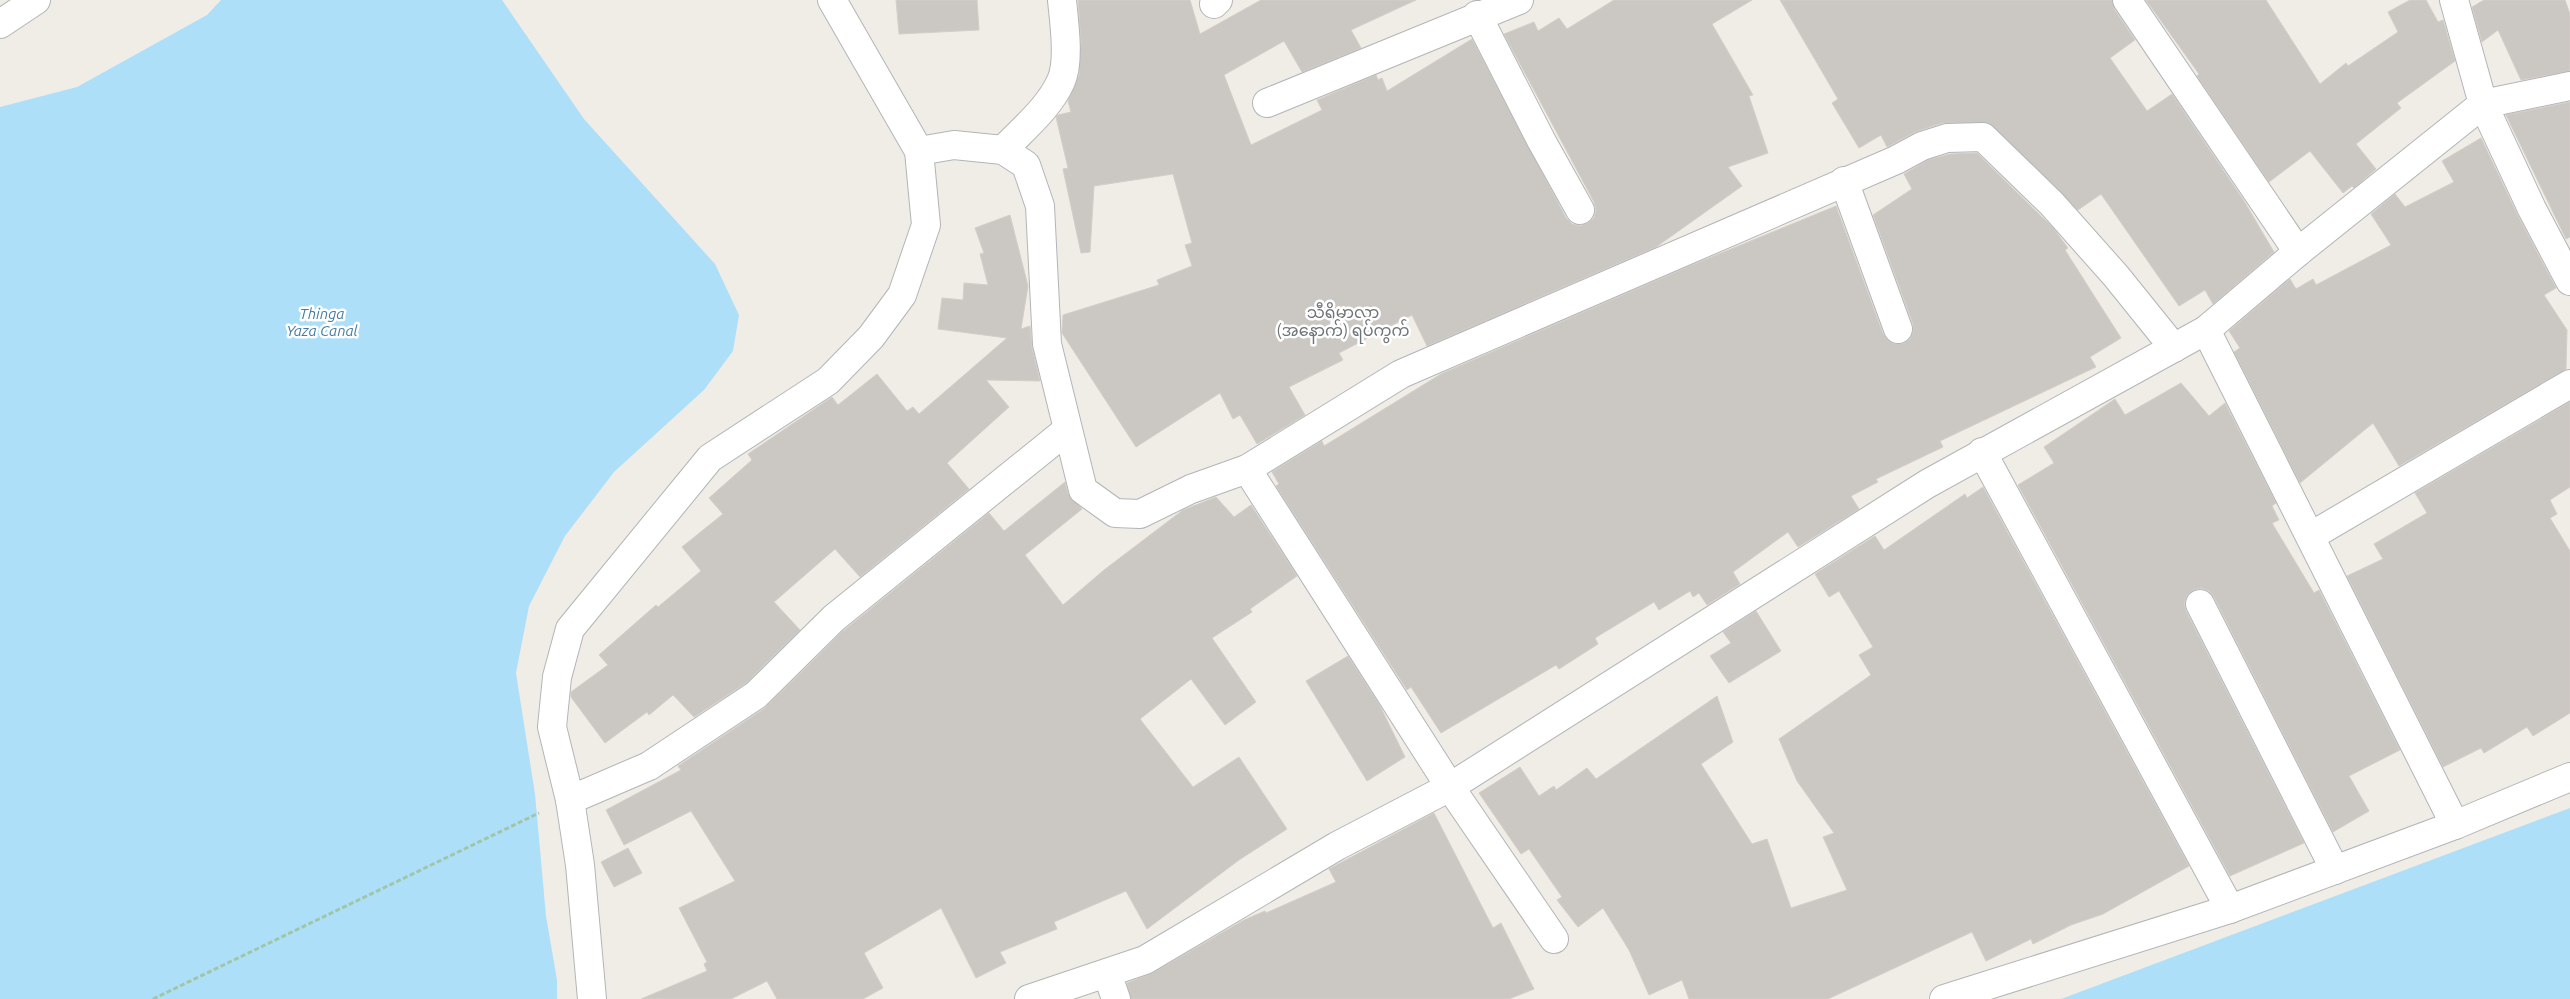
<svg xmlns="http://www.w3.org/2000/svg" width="2570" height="999" viewBox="0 0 2570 999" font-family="Ubuntu,'Noto Sans Myanmar',sans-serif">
	<rect width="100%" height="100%" fill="#f0ede7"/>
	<g fill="#aedff9">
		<path d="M221,0h281l82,119 131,145 24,51 -6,36 -29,39 -90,82 -49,64 -36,70 -13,67 19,121 11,122 11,64v19h-557v-892l77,-20 130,-72z"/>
		<path d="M2570,808v191h-509z"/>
	</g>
	<g fill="#cbc8c4" stroke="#d4cec6">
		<path d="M896,0h81l2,30 -80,4z"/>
		<path d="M1078,0h112l10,34 61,-34h155l-65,30 10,18 -59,24 -18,-31 -60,34 27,70 71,-35 -5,-10 59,-25 2,5 4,-2 5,13 85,-52 94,179 6,6 8,2 8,-3 6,-5 2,-8 -2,-8 -90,-168 30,-12 4,9 21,-13 8,11 47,-29h138l-40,24 41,71 -4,1 19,57 -40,14 14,19 -86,61 -229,99 -15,-31 -73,38 4,7 -54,27 16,28 -48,29 -17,-29 -7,4 -13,-26 -84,54 -74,-114 1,-18 96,-30 -2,-5 35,-14 -7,-21 7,-2 -19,-69 -79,12 -4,66 -9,1 -18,-84 5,-1 -12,-51 2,-2 13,-3 -3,-11 11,-26 2,-34z"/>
		<path d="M1780,0h332l2,9 21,31 -25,18 37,53 25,-17 72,107 30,51 -61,52 -8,-14 -26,16 -78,-112 -23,16 -89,-87h-47l-27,9 -28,15 -6,-12 -22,13 -27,-45 6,-4z"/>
		<path d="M2146,0h120l54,84 26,-21 2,3 50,-34 -10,-20 22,-12h16l12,22 5,-2 12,41 -58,42 4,5 -45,36 20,25 -22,19 -2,-2 -9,7 -33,-42 -41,31 -72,-106 2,-2z"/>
		<path d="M2484,0h81l5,14v57l-49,9 -23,-50 -16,12 -10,-35z"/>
		<path d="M2570,102v135l-4,2 -60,-124z"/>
		<path d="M2481,138l37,78 38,72 -12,7 23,35 -1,39 -167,97 -26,-43 -73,60 -66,-131 6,-4 -11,-17 61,-52 6,10 17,-10 3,6 75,-40 -20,-31 24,-20 10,13 49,-25 -12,-21z"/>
		<path d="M1977,153l76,75 15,20 -3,2 56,88 -31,19 6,10 -156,74 3,6 -67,32 2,3 -27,14 8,13 -61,38 -10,-15 -55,40 7,12 -33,21 -8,-12 -6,4 -3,-6 -31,19 -5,-8 -59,36 3,6 -39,25 -3,-4 -115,68 -30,-46 -4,3 -131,-204 3,-2 -7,-12 50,-31 2,5 117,-72 251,-109 144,-59 47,128 5,7 7,3 9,-1 6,-4 3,-7v-8l-40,-109 39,-26 -8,-15 24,-14 22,-6z"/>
		<path d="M1010,215l18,71 -7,43 9,-3 2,22 8,33 -54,-1 23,27 -62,56 22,26 -109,88 -25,-28 -61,53 26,28 -54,53 -52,34 -21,-22 -24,20 -2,-3 -42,31 -34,-46v-5l37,-27 -9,-10 57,-50 2,2 43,-36 -19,-24 41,-33 -14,-16 43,-38 -4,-6 84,-57 6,8 39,-31 30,37 6,-4 6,7 88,-76 -69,-9 4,-31 21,2 1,-17 24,2 -8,-31 4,-1 -9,-25z"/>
		<path d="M2181,383l28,33 16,-13 51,100 -4,3 7,14 -7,3 42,70 5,-3 81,160 -51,26 20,35 -36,21 -119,-235 -5,-6 -8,-3 -8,2 -6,5 -3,8 2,8 118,232 -74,33 -212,-391 36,-22 -10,-16 71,-48 10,16z"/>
		<path d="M2570,402v85l-20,13 7,14 -7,4 20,33v162l-37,23 -6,-9 -43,26 -3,-5 -38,19 -96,-191 36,-17 -9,-15 53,-31 -12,-20z"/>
		<path d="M1065,482l3,12 14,15 -57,46 38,50 41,-35 79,-60 33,-13 18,20 17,-12 46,71 -47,33 2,3 -40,26 44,64 -31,23 -34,-46 -51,40 53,68 46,-30 48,72 -48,31 -92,69 -21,-38 -72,31 3,7 -57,23 6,11 -30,15 -35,-70 -77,45 19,35 -20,11h-86l-10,-18 -36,18h-90l66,-28 -3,-7 3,-2 -28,-54 56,-27 -44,-70 -67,34 -18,-35 75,-40 -3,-4 87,-58 77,-76 147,-119 15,18z"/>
		<path d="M1983,487l206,379 -86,48 -32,11 -38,19 -2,-5 -45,22 -14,-29 -144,67h-139l-7,-19 -33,15 -20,-45 -26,-42 -25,19 -21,-27 5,-3 -33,-48 -8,5 -42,-61 41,-26 19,29 15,-10 2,4 31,-22 9,11 121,-83 16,46 -32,22 51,80 15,-5 24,69 56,-18 -24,-53 11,-4 -37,-52 -18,-42 92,-64 -12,-20 14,-8 -34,-56 -10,6 -14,-23 60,-38 9,14 81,-56 2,4z"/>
		<path d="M1756,611l25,40 -52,32 -19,-27 21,-13 -8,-11z"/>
		<path d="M1348,656l32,50 25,51 -38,24 -61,-100z"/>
		<path d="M1434,813l59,115 8,-5 33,66 -25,10h-378l-4,-16 26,-10 91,-53 21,-9 1,2 70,-31 -7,-13z"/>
		<path d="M628,848l14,25 -28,14 -13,-25z"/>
	</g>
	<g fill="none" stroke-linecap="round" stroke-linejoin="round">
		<defs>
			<g id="minor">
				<path d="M2127,0l171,252"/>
				<path d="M2454,0l29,104 49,105 38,72"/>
				<path d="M1214,4l4,-4"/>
				<path d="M1477,15l64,125 39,70"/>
				<path d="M0,24l36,-24"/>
				<path d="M1267,103l252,-103"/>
				<path d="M1003,150c20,-21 46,-42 58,-69 9,-20 3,-59 1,-81"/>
				<path d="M919,151l35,-6 49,5 23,15 14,41 7,138 36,146 32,23 25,1 51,-25 56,-20 154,-95 495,-214 26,-14 25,-8 36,-1 69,67 64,72 58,72"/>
				<path d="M1844,181l54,148"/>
				<path d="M2206,330l249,495"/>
				<path d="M1982,452l248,457"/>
				<path d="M1247,469l203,318 104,152"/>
				<path d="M2311,536l259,-152"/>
				<path d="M2200,604l135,266"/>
				<path d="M570,800l79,-34 107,-71 78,-77 233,-188"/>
				<path d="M1107,973l9,26"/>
				<path d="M592,999l-12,-134 -10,-65 -18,-73 5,-50 13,-48 140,-171 118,-77 43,-44 31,-42 24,-70 -7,-74 -87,-151"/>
				<path d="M1029,999l116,-39 192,-114 113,-59 477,-303 279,-154 92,-78 185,-148 87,-18"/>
				<path d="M1944,999l286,-90 225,-84 115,-48"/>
			</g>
		</defs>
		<use href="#minor" stroke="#b2b5b8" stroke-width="30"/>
		<path stroke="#a0c6a7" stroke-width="3" stroke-dasharray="5 2.5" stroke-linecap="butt" d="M153,999l386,-186"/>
		<use href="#minor" stroke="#fff" stroke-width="28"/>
	</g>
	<g text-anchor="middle" stroke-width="5" stroke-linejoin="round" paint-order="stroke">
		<g font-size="15" font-style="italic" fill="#477ba2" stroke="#fff">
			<text x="322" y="319">Thinga<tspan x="322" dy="17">Yaza Canal</tspan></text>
		</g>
		<g font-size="16" fill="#707578" stroke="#fff">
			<text x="1343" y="318">သီရိမာလာ<tspan x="1343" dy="18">(အနောက်) ရပ်ကွက်</tspan></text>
		</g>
	</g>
</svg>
